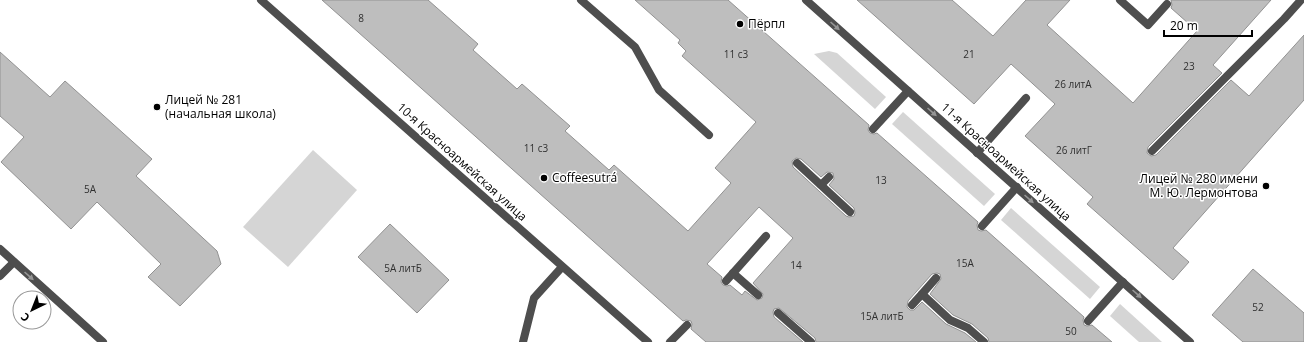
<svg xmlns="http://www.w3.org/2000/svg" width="1304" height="342" viewBox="0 0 1304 342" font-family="'Open Sans',sans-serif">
	<rect width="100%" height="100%" fill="#fff"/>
	<g fill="#d5d5d5">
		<path d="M829,51l8,2 49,44 -11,12 -61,-55z"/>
		<path d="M903,112l92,82 -11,12 -92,-82z"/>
		<path d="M313,150l44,40 -69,77 -45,-40z"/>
		<path d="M1011,208l89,79 -10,12 -89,-79z"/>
		<path d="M1120,304l42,38h-23l-29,-26z"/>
	</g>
	<g fill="#bebebe" stroke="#929292" fill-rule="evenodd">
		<path d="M322,0h106l50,44 -5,6 44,39 5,-5 48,42 -5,5 44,39 5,-5 74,66 43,-48 -16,-15 41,-46 -74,-66 4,-5 -8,-8 2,-3 -45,-40h93l141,125 -1,5 2,3 4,1 3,-1 101,89 -1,3 1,5 3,1 5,-1 98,87 -1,3 1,5 3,1 5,-1 20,17h-123l-1,-4 -16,-14 -19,-9 -23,-21 11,-15 -1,-5 -3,-1 -5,1 -24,27 -1,6 3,3h4l8,-8 24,22 19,9 11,9h-160l-1,-4 -36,-30 -5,1 -1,3 1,5 29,25h-97l-15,-13 1,-5 -1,-3 -5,-1 -3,1zM796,158l5,1 20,18 6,-5 6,1 1,6 -5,6 25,23 1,5 -1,3 -5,1 -3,-1 -53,-49 -1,-6zM759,207l34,31 -40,45 10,11 -1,4 -5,2 -12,-9 -3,4 -12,-10 -3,1 -4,-1 -2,-3 1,-5 -15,-13z"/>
		<path d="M857,0h95l41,36 33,-36h44l-23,25 86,78 64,-72 -26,-23 1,-3 -1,-5h100l-58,65 9,8 -74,74 -1,6 4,3 5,-1 75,-75 18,16 55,-61v65l-131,148 16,14 -16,18 -86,-76 6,-7 -68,-61 30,-32 -44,-40 -37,40z"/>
		<path d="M0,52l50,45 15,-16 87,78 -16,17 81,75 4,13 -41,42 -32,-29 13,-13 -64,-62 -26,27 -70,-67 23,-25 -24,-21z"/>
		<path d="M390,224l59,56 -32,33 -59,-56z"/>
		<path d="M1253,269l51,44v29h-61l-31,-27z"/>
	</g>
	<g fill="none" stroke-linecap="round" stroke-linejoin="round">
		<g stroke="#4e4e4e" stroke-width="8">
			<path d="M581,0l54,47 24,43 50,45"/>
			<path d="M1120,0l28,25 19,-21"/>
			<path d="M873,129l35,-38"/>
			<path d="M1152,151l132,-132 17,-19"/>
			<path d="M977,153l49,-55"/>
			<path d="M797,163l53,49"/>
			<path d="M821,185l8,-8"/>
			<path d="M982,226l35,-39"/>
			<path d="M733,273l25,22"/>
			<path d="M0,276l14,-14"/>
			<path d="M726,281l40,-45"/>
			<path d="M922,294l14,-16"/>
			<path d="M912,305l10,-11 28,26 18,8 16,14"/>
			<path d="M778,313l33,29"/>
			<path d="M1088,321l35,-39"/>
			<path d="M523,342l11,-44 28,-31"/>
			<path d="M670,342l17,-17"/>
		</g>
		<g stroke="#4e4e4e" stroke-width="8">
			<path d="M806,0l384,342"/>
			<path d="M0,249l103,93"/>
		</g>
		<path stroke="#4e4e4e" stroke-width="8" d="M261,0l387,342"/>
	</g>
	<defs><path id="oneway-solid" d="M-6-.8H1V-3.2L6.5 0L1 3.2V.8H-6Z"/></defs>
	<g fill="#959595">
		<use href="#oneway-solid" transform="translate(835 26) rotate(42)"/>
		<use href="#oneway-solid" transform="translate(932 112) rotate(42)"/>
		<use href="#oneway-solid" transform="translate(1029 199) rotate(42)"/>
		<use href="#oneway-solid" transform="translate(29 276) rotate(42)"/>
		<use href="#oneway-solid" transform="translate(1137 294) rotate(42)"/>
	</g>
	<g fill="#000" stroke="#fff" stroke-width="1.5">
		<circle cx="740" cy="24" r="4"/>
		<circle cx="157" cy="107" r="4"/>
		<circle cx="544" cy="178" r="4"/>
		<circle cx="1266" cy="186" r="4"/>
	</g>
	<g text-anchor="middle" stroke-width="3" stroke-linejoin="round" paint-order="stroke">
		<g font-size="10" fill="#303030">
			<text x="361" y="22">8</text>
			<text x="736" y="58">11 с3</text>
			<text x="969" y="58">21</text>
			<text x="1189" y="70">23</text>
			<text x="1073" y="88">26 литА</text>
			<text x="536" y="152">11 с3</text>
			<text x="1074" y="154">26 литГ</text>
			<text x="881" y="184">13</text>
			<text x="90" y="193">5А</text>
			<text x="965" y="267">15А</text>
			<text x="796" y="269">14</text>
			<text x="403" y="272">5А литБ</text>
			<text x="1258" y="311">52</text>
			<text x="882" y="320">15А литБ</text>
			<text x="1071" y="335">50</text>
		</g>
		<g font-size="12" fill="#000" stroke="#fff" text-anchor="start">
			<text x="748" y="28">Пёрпл</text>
			<text x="165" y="104">Лицей № 281<tspan x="165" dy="14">(начальная школа)</tspan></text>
			<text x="552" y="182">Coffeesutrá</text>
			<text x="1258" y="183" text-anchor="end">Лицей № 280 имени<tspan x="1258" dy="14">М. Ю. Лермонтова</tspan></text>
		</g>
		<g font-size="12" fill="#000" stroke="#fff">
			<text transform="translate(462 162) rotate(42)" y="4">10-я Красноармейская улица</text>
			<text transform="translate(1006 162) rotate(42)" y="4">11-я Красноармейская улица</text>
		</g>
	</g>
	<g transform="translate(32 310) rotate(223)"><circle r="19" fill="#ffffff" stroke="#999999"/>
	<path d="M0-3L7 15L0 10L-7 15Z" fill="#000000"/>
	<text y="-6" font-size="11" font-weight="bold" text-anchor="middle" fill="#000000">С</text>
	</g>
	<path d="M1164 30v6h88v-6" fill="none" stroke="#000000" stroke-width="2"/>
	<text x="1170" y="30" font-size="12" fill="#000000" stroke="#ffffff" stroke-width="3" paint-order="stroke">20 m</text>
</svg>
